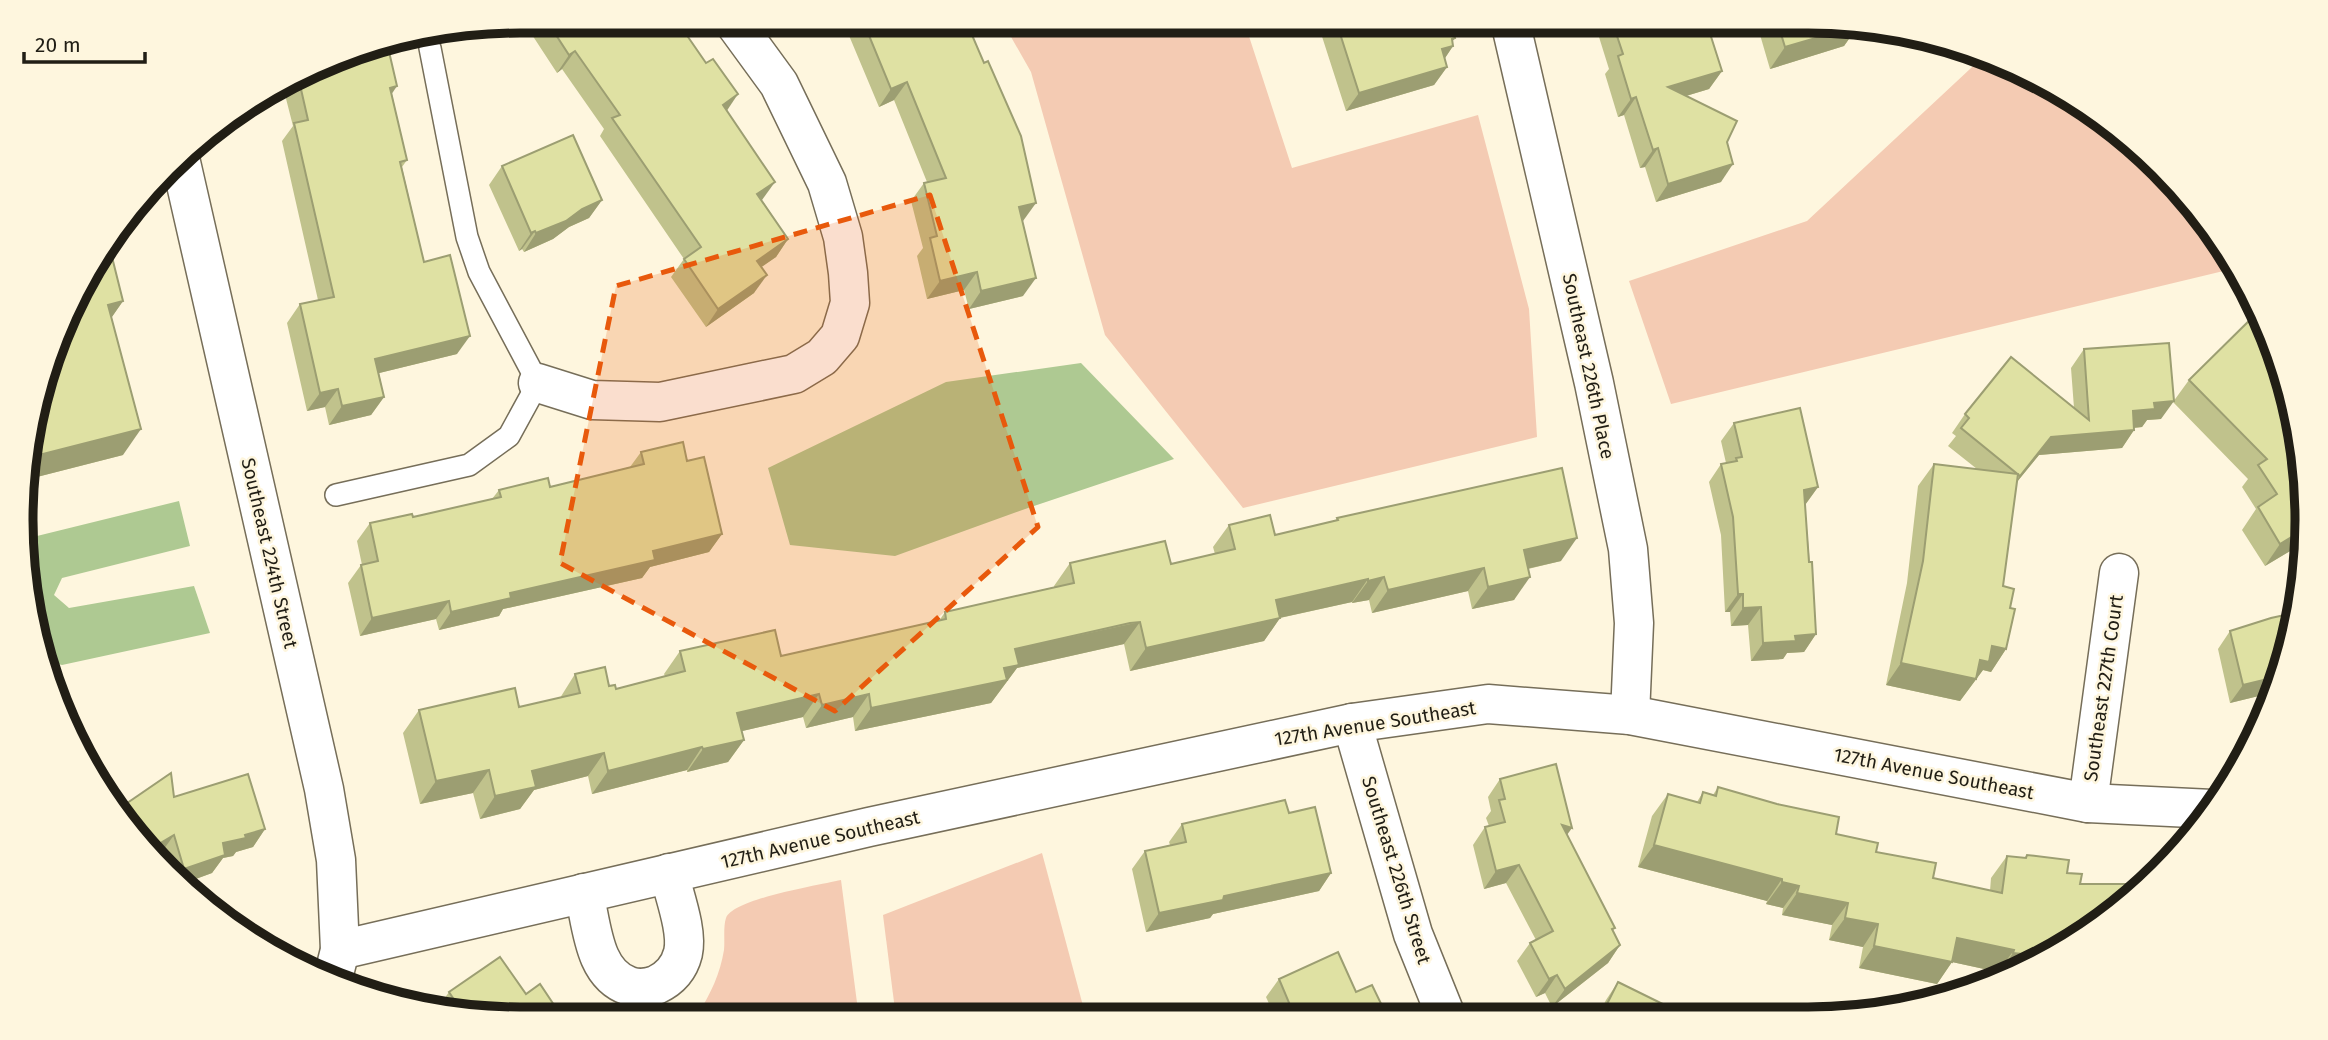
<svg xmlns="http://www.w3.org/2000/svg" width="2328" height="1040" viewBox="0 0 2328 1040" font-family="'Fira Sans',sans-serif">
	<rect width="100%" height="100%" fill="#fef6de"/>
	<g fill="#f4cbb3">
		<path d="M1002,21h242l48,147 186,-53 51,194 8,128 -294,71 -138,-173 -74,-263z"/>
		<path d="M1985,55l14,4 86,46 76,62 62,75 13,26 -565,136 -42,-123 178,-60z"/>
		<path d="M1042,853l44,164 -190,1 -13,-103z"/>
		<path d="M841,880l18,138h-157l-4,-4c13,-21 22,-40 26,-64 1,-10 -1,-23 2,-32 7,-19 93,-33 115,-38z"/>
	</g>
	<g fill="#aec992">
		<path d="M1081,363l93,96 -146,49 -133,48 -105,-11 -22,-77 178,-86z"/>
		<path d="M179,501l11,45 -128,32 -8,17 15,13 125,-22 16,47 -148,32 -19,-5 -18,-74 2,-43 10,-7z"/>
	</g>
	<g fill="none" stroke-linecap="round" stroke-linejoin="round">
		<defs>
			<g id="service">
				<path d="M336,495l133,-30 40,-29 29,-53 -59,-111 -12,-35 -37,-189"/>
				<path d="M639,987l3,32"/>
			</g>
			<g id="minor">
				<path d="M1510,21l84,362 34,166 6,74 -4,92"/>
				<path d="M180,158l144,631 12,71 4,90 -8,32"/>
				<path d="M538,383l54,17 68,2 134,-28 28,-17 18,-21 10,-33 -2,-30 -5,-36 -16,-54 -48,-99 -46,-63"/>
				<path d="M1352,723l61,211 33,82"/>
				<path d="M2088,803l31,-230"/>
				<path d="M584,893c8,32 9,81 45,93 8,3 19,2 27,-1 13,-6 23,-16 27,-32 5,-22 -9,-58 -14,-80"/>
				<path d="M340,950l529,-123 483,-104 136,-19 142,11 458,88 124,6"/>
			</g>
		</defs>
		<use href="#service" stroke="#766e59" stroke-width="24"/>
		<use href="#minor" stroke="#766e59" stroke-width="41"/>
		<use href="#service" stroke="#fff" stroke-width="21"/>
		<use href="#minor" stroke="#fff" stroke-width="38"/>
	</g>
	<g fill="#c0c28c">
		<path d="M523,21h147l57,89 35,90 26,39 -12,18 -15,10 -7,26 -48,34 -35,-50 13,-18 -84,-123 4,-7 -42,-60 -5,4z"/>
		<path d="M824,21h142l57,200h-1l1,75 -54,13 -5,-19 -37,9 -10,-43 6,-8 -12,-47 13,-18 3,-1 -33,-82 -15,7 -34,-81 -11,8z"/>
		<path d="M1317,21h133l3,25 -8,12 2,9 -13,18 -88,26z"/>
		<path d="M1594,21h112l16,50 -13,18 -23,7 41,46 -6,40 -65,20 -11,-35 -5,1 -16,-53 -6,2 -13,-43 4,-5z"/>
		<path d="M1756,21h52l50,5 -14,20 -74,23z"/>
		<path d="M350,52l42,42 15,66 -5,7 22,95 33,92 -78,19 5,24 -13,18 -42,10 -4,-18 -18,4 -20,-88 13,-19 18,-4 -36,-159 11,-15 -11,-43z"/>
		<path d="M502,166l100,34 -13,18 -20,9 -16,12 -29,13 -2,-3 -3,2 -30,-66z"/>
		<path d="M88,271l35,30 -12,17 12,137 -94,24 2,-56z"/>
		<path d="M2259,311l48,209 -2,22 -40,24 -23,-36 14,-21 -14,-22 6,-8 -75,-77 16,-22z"/>
		<path d="M2084,349l77,70 -14,1 -5,7 -8,1v2l-12,18 -83,7 -22,27 -14,104 7,22 -4,41 -15,23 -8,-2 -23,31 -74,-16 21,-102 11,-97 16,-22 43,5 -29,-23 8,-10 -4,-3 13,-19 109,-6 -3,-40z"/>
		<path d="M1734,423l84,64 -13,18 11,129 -12,18 -17,1 -4,6 -32,2 -3,-36 -17,1 -1,-14h-5l-4,-77 -12,-53 12,-18 5,-1 -5,-22z"/>
		<path d="M641,452l46,9 35,73 -13,18 -59,15 -8,11 -139,31 -4,7 -60,14 -3,-11 -76,17 -12,-53 13,-18h1l-5,-24 13,-18 43,-6 79,-18 7,-9 51,-3 80,-20z"/>
		<path d="M1337,518l224,43 -33,8 -14,31 -42,9 -4,-18 -96,22 -3,-13 -17,3v-1l-72,16 -16,23 -134,30 -6,-27 -107,24 -26,35 -136,28 -2,-14 -47,11 -3,-11 -61,14 2,9 -16,22 -41,10v-2l-95,24 -4,-18 -54,14 -14,19 -40,10 -7,-26 -53,11 -17,-71 16,-23 100,-3 41,-9 15,-24 41,15 49,-13 -1,-2 16,-23 101,5 158,-35 6,-9 109,-25v-1l16,-23 101,1 44,-10 -2,-7 16,-22 46,10 60,-14z"/>
		<path d="M2297,617l-24,82 -2,-6 -41,10 -12,-54 12,-18z"/>
		<path d="M1500,779l67,56 48,93 -3,3 8,14 -12,18 -56,44 -7,-14 -9,4 -19,-36 13,-18 6,-3 -30,-57 -22,6 -11,-44 12,-18 4,-1 -3,-8 5,-7 -3,-14z"/>
		<path d="M1718,787l118,47 97,44 57,13 1,-13 16,-22 17,2 3,-3 40,18 15,1 -84,101v-3l-46,-10 -15,22 -78,-16 4,-21 -34,-7 3,-15 -50,-10 1,-7 -17,-4 1,-3 -129,-34 14,-51 16,-22 29,8 6,-10 10,3z"/>
		<path d="M174,797l91,32 -12,18 -17,5 -3,4 -10,2 -11,15 -30,11 -18,-22 -3,-9z"/>
		<path d="M1289,813l42,60 -12,18 -106,23 -3,4 -64,14 -14,-63 13,-18 25,-6 -1,-3 13,-18z"/>
		<path d="M1279,979l77,13 31,24 -112,1 -9,-20z"/>
		<path d="M1618,982l67,33 -87,1 8,-16z"/>
		<path d="M449,992l71,27 -84,-8z"/>
	</g>
	<g fill="#9c9e72">
		<path d="M843,21h5l-3,5 -11,8z"/>
		<path d="M1857,26h1l-14,20 -74,23 15,-22z"/>
		<path d="M1455,38l-8,10 6,-2 -12,18 1,-15 10,-10z"/>
		<path d="M575,51l-13,18 -5,4 12,-18z"/>
		<path d="M1447,67l-13,18 -88,26 13,-18z"/>
		<path d="M1722,71l-13,18 -53,16 12,-18z"/>
		<path d="M907,82l-13,18 -15,7 12,-18z"/>
		<path d="M397,86l-12,18 5,-16z"/>
		<path d="M738,94l-12,18 -3,-7z"/>
		<path d="M1636,97l-12,18 -6,2 13,-18z"/>
		<path d="M1658,148l-13,19 -5,1 13,-18z"/>
		<path d="M1733,164l-12,18 -65,20 12,-18z"/>
		<path d="M775,182l-13,18 -17,12 12,-18z"/>
		<path d="M602,200l-13,18 -20,9 -16,12 -29,13 12,-19 46,-24z"/>
		<path d="M1036,203l-13,18 -17,4 13,-18z"/>
		<path d="M535,231l-13,18 -3,2 12,-18z"/>
		<path d="M788,239l-12,18 -32,22 13,-18z"/>
		<path d="M977,272l-13,18 -37,9 13,-18z"/>
		<path d="M767,275l-13,18 -48,34 12,-18z"/>
		<path d="M1036,278l-13,18 -54,13 12,-18z"/>
		<path d="M123,301l-18,26 3,-22z"/>
		<path d="M470,336l-13,18 -94,23 12,-18z"/>
		<path d="M338,389l-13,18 -18,4 13,-18z"/>
		<path d="M384,397l-13,18 -42,10 13,-19z"/>
		<path d="M2174,401l-13,18 -14,1 -5,7 -21,2 12,-18 21,-8z"/>
		<path d="M141,429l-18,26 -94,24v-10l10,-14z"/>
		<path d="M2134,430l-12,18 -83,7 -32,39 13,-18 31,-39z"/>
		<path d="M1818,487l-13,18 -1,-15z"/>
		<path d="M2306,528l-1,14 -40,24 15,-22z"/>
		<path d="M722,534l-13,18 -59,15 -8,11 -139,31 -4,7 -60,14 12,-18 59,-19 143,-42z"/>
		<path d="M1577,538l-16,23 -53,12 16,-23z"/>
		<path d="M1484,568l-16,23 -96,22 16,-23z"/>
		<path d="M1384,577l-15,23 -17,3 16,-22z"/>
		<path d="M1530,577l-16,23 -42,9 16,-22z"/>
		<path d="M1368,579l-16,23 -86,19 14,-3 -16,23 -134,30 16,-23 130,-48z"/>
		<path d="M1738,594h5l-13,18h-5z"/>
		<path d="M449,601l-13,18 -76,17 12,-18z"/>
		<path d="M1761,607l-13,18 -17,1 12,-18z"/>
		<path d="M1140,622l-16,22 -107,24 -26,35 -136,28 16,-23 144,-59z"/>
		<path d="M1816,634l-12,18 -17,1 -4,6 -32,2 12,-18 32,-7z"/>
		<path d="M1992,646l14,3 -15,23 -8,-2 -23,31 -74,-16 15,-22 79,-3z"/>
		<path d="M2280,676l-3,9 -6,8 -41,10 13,-18z"/>
		<path d="M819,694l-16,23 -82,19 16,-23z"/>
		<path d="M869,694l-16,23 -47,11 16,-23z"/>
		<path d="M744,740l-16,22 -41,10 16,-23z"/>
		<path d="M702,747l-15,23 -95,24 16,-23z"/>
		<path d="M604,753l-16,23 -54,14 -14,19 -40,10 15,-23 37,-25z"/>
		<path d="M489,770l-16,23 -53,11 16,-23z"/>
		<path d="M1562,825l10,3 -13,18z"/>
		<path d="M265,829l-12,18 -17,5 -3,4 -10,2 -11,15 -30,11 -5,-6 7,-9 39,-26z"/>
		<path d="M174,835l-13,18 -3,2 -6,-7z"/>
		<path d="M1654,845l128,34 -15,22 -129,-34z"/>
		<path d="M1519,865l-13,18 -22,6 12,-18z"/>
		<path d="M1331,873l-12,18 -106,23 -3,4 -64,14 13,-19 65,-17z"/>
		<path d="M1782,882l17,4 -16,22 -17,-4z"/>
		<path d="M1797,893l51,10 -16,22 -50,-10z"/>
		<path d="M1845,918l33,6 -15,23 -34,-7z"/>
		<path d="M1957,938l57,12 -16,22 -46,-10 -15,22 -78,-16 15,-22z"/>
		<path d="M1620,945l-12,18 -56,44 13,-18z"/>
		<path d="M2013,953l29,3 -34,20 -10,-1z"/>
		<path d="M1557,975l-12,18 -9,4 13,-18z"/>
	</g>
	<g fill="#dfe1a3" stroke="#9c9e72" stroke-width="2">
		<path d="M547,21h123l1,1 6,-1 29,42 7,-4 25,35 -15,11 52,77 -18,12 31,45 -31,22 10,14 -49,34 -34,-50 17,-12 -89,-129 8,-3 -45,-64 -6,4z"/>
		<path d="M863,21h103l18,42 4,-2 33,75 15,67 -17,4 17,71 -55,13 -4,-19 -37,9 -10,-43 7,-2 -13,-53 22,-5 -39,-96 -16,7z"/>
		<path d="M1336,21h114l5,17 -3,1 1,7 -11,3 5,18 -88,26z"/>
		<path d="M1612,21h94l16,50 -54,16 69,34 -10,21 6,22 -65,20 -10,-36 -5,2 -17,-53 -5,2 -13,-43 5,-2z"/>
		<path d="M1777,21h31l49,5 -72,21z"/>
		<path d="M387,43l10,43 -7,2 17,72 -7,2 24,100 26,-7 20,81 -95,23 9,38 -42,9 -4,-17 -18,4 -20,-89 34,-7 -40,-174 14,-3 -10,-44 52,-24v1z"/>
		<path d="M573,135l29,65 -20,9 -16,12 -30,12 -1,-2 -4,2 -29,-67z"/>
		<path d="M109,245l14,56 -15,4 33,124 -102,26 -8,-32 10,-28 2,-1 -1,-3 46,-120z"/>
		<path d="M2259,311l10,18 28,93 10,98 -1,8 -26,16 -22,-37 19,-13 -19,-29 9,-6 -78,-79z"/>
		<path d="M2169,343l5,58 -20,2 1,6 -22,2 1,19 -83,7 -31,39 -59,-48 8,-10 -4,-4 46,-57 78,63 -5,-71z"/>
		<path d="M1800,408l18,79 -14,3 5,72h3l4,72 -21,2 1,5 -33,2 -2,-36 -18,1v-14h-5l-5,-77 -12,-53 16,-3 -1,-3 6,-1 -8,-34z"/>
		<path d="M683,442l4,19 17,-4 18,77 -69,17 2,9 -145,33 1,5 -60,14 -2,-11 -77,17 -11,-53 17,-4 -8,-38 42,-9 1,3 88,-20 -2,-7 49,-12 2,9 94,-23 -3,-12z"/>
		<path d="M1934,464l84,10 -15,112 11,3 -4,19 5,1 -9,40 -14,-3 -3,16 -9,-2 -4,19 -75,-16 22,-102z"/>
		<path d="M1562,468l15,70 -53,12 6,27 -42,10 -4,-19 -96,22 -4,-13 -16,4v-2l-92,21 4,18 -134,30 -6,-26 -10,1 -115,26 4,16 -15,3 3,12 -136,28 -2,-14 -47,11 -3,-11 -82,19 7,27 -41,9 -1,-2 -94,24 -4,-18 -72,18 4,16 -41,9 -6,-26 -53,11 -17,-71 96,-22 4,19 61,-14 -5,-19 30,-7 4,19 6,-1 1,4 69,-18 -5,-20 95,-21 6,26 165,-37 -1,-7 129,-29 -4,-20 95,-22 6,23 64,-15 -6,-24 41,-10 5,20 63,-15 -1,-2z"/>
		<path d="M2298,612l-1,5 -17,59 -37,9 -13,-54 41,-13z"/>
		<path d="M1556,764l16,64 -10,-3 53,103 -3,1 8,16 -55,44 -8,-14 -8,4 -19,-36 23,-12 -34,-66 -23,6 -11,-44 20,-5 -6,-22 6,-1 -5,-20z"/>
		<path d="M171,773l3,24 74,-23 17,55 -20,6 1,3 -23,5 2,12 -41,14 -10,-34 -22,13 -32,-40z"/>
		<path d="M1718,787l59,17 62,13 -3,17 42,9 -2,9 60,11 -3,15 69,15 5,-37 19,2 1,-3 42,5 -2,13 15,1 -2,10h64l-32,32 -70,40 -29,-3 1,-3 -57,-12 -5,24 -78,-16 4,-22 -33,-6 3,-15 -51,-10 2,-7 -17,-4v-3l-128,-34 14,-51 32,9 3,-11 13,4z"/>
		<path d="M1285,800l4,13 26,-6 16,66 -107,23 -1,4 -64,13 -14,-62 41,-9 -4,-18z"/>
		<path d="M1338,952l18,40 16,-7 15,31 -92,1 -16,-38z"/>
		<path d="M500,957l26,37 14,-10 22,33 -3,2h-39l-57,-6 -14,-21z"/>
		<path d="M1618,982l67,33 -84,1z"/>
	</g>
	<path fill="#e8590c" fill-opacity="0.2" stroke="#e8590c" stroke-width="5" stroke-dasharray="14 9" stroke-linejoin="round" d="M930,195l108,332 -203,184 -275,-148 56,-277z"/>
	<g text-anchor="middle" stroke-width="5" stroke-linejoin="round" paint-order="stroke">
		<g font-size="19" fill="#211e15" stroke="#fef6de">
			<text transform="translate(1589 366) rotate(78)" y="7">Southeast 226th Place</text>
			<text transform="translate(270 553) rotate(77)" y="7">Southeast 224th Street</text>
			<text transform="translate(2103 688) rotate(-82)" y="7">Southeast 227th Court</text>
			<text transform="translate(1375 723) rotate(-9)" y="7">127th Avenue Southeast</text>
			<text transform="translate(1934 773) rotate(11)" y="7">127th Avenue Southeast</text>
			<text transform="translate(820 839) rotate(-13)" y="7">127th Avenue Southeast</text>
			<text transform="translate(1397 870) rotate(73)" y="7">Southeast 226th Street</text>
		</g>
	</g>
	<path d="M0 0H2328V1040H0ZM520 33H1808A487 487 0 0 1 2295 520V520A487 487 0 0 1 1808 1007H520A487 487 0 0 1 33 520V520A487 487 0 0 1 520 33Z" fill="#fef6de" fill-rule="evenodd"/>
	<path fill="none" stroke="#211e15" stroke-width="9" d="M520 33H1808A487 487 0 0 1 2295 520V520A487 487 0 0 1 1808 1007H520A487 487 0 0 1 33 520V520A487 487 0 0 1 520 33Z"/>
	<path d="M24 52v10h121v-10" fill="none" stroke="#211e15" stroke-width="3.5"/>
	<text x="35" y="52" font-size="21" fill="#211e15" stroke="#fef6de" stroke-width="5" paint-order="stroke">20 m</text>
</svg>
